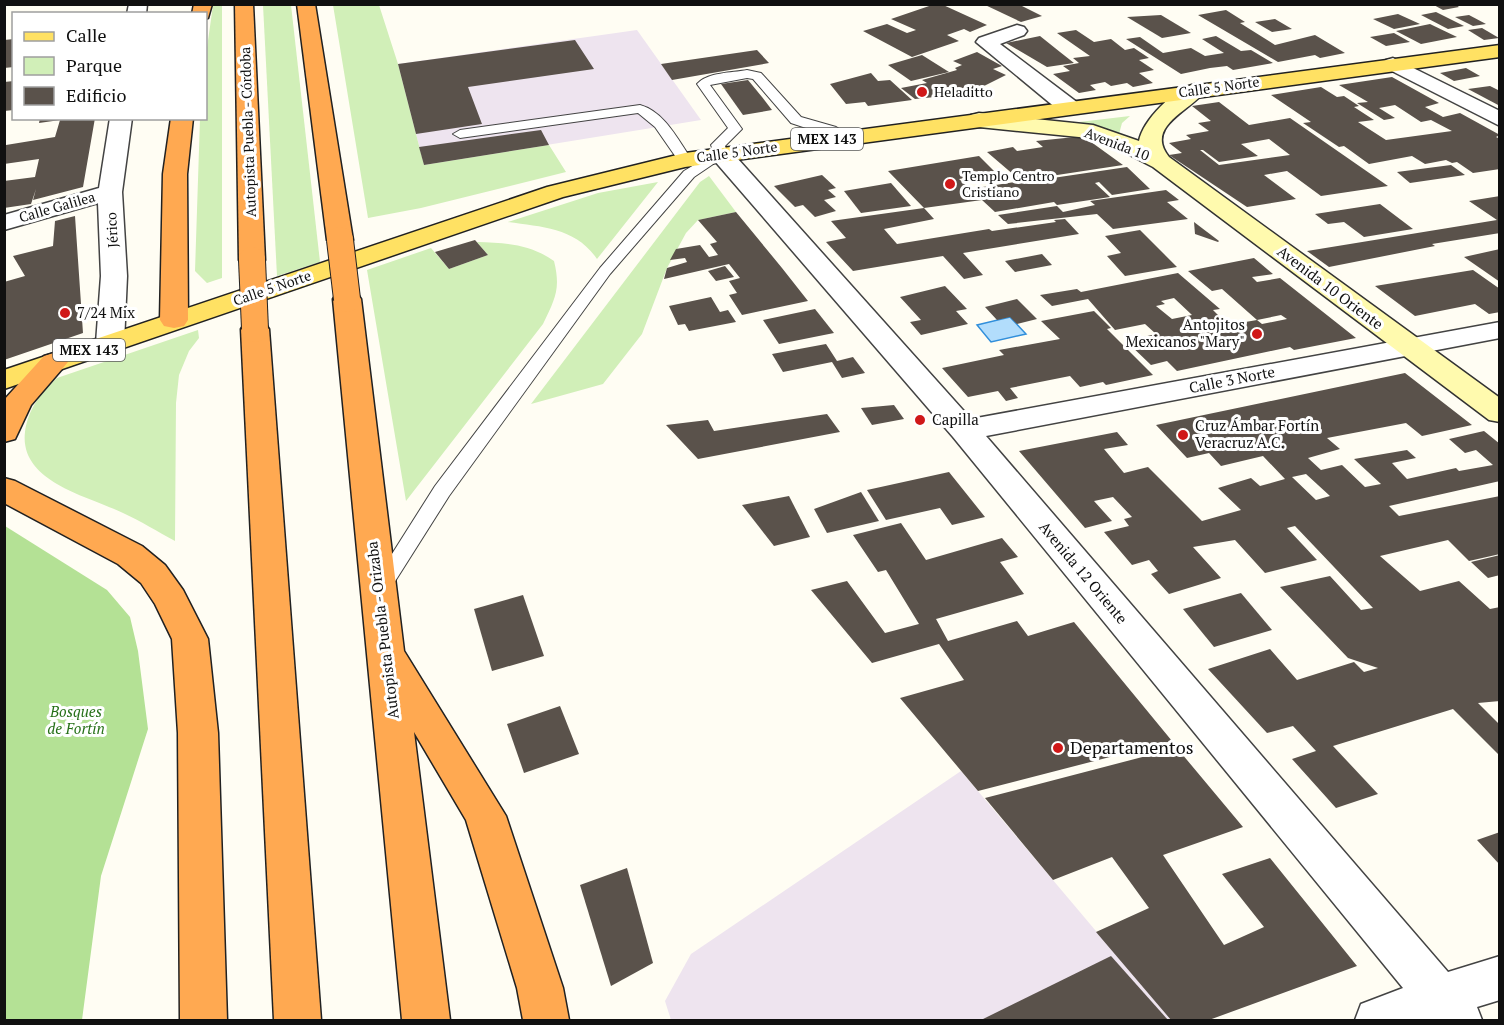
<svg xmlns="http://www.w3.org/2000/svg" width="1504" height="1025" viewBox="0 0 1504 1025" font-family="'PT Serif',serif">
	<rect width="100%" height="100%" fill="#fffdf3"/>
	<g fill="#eee4ef">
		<path d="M637,30l64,90 -277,45 -26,-101z"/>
		<path d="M961,771l210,249h-500l-6,-19 26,-47z"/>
	</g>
	<g fill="#d1efb8">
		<path d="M213,5h9v273l-15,5 -12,-12 5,-152 6,-1v-63z"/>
		<path d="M263,5h28l29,257 -43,14z"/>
		<path d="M333,5h46l19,59 26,101 125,-20 17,27 -145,36 -53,10z"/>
		<path d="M1130,116l-8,7 -3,11 -40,-12z"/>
		<path d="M709,176l27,36 -38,8 -12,13 -19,35 -25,66 -39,50 -72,20 169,-222z"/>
		<path d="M658,182l-61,77c-21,-31 -54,-32 -89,-37l90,-29z"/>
		<path d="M477,242c29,1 53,2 77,19 7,28 1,38 -11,63l-137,177 -39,-231 64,-22 18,21 39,-14z"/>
		<path d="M198,330l1,8 -10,13 -10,24 -3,28 -1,138c-17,-9 -34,-20 -52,-28 -35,-17 -104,-31 -98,-81 3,-23 16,-39 32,-54z"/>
	</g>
	<path fill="#b4e195" d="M5,526l102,64 23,27 8,34 10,78 -47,147 -19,144h-77z"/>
	<path fill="#b2ddfc" stroke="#318fdb" stroke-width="1.5" d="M1010,317l16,17 -35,8 -14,-17z"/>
	<g fill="#5a524b" fill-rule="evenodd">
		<path d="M935,4h6l46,21 -17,7 -6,-3 -17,6 12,6 -47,16 -49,-26 24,-7 20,9 9,-3 -25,-11z"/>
		<path d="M983,4h35l24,12 -21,6z"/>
		<path d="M1432,4h23l4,3 -16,3z"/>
		<path d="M1226,10l19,12 -5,1 35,22 40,-10 30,18 -25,5 -5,-3 -37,7 -80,-47z"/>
		<path d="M1436,12l28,14 -16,3 -27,-14z"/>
		<path d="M1398,14l22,10 -26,5 -21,-10z"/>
		<path d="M1161,15l30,18 -29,5 -35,-21z"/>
		<path d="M1469,15l17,9 -13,2 -18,-9z"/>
		<path d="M1275,19l17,10 -20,3 -17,-10z"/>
		<path d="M1430,24l27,13 -36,7 -25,-13z"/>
		<path d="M1482,28l17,10 -15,2 -16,-10z"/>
		<path d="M1076,30l18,12 17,-3 14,11 9,-2 15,10 -10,2 15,10 -15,3 14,10 -20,4 -6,-4 -16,3 -6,-4 -15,3 6,5 -17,3 -26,-19 17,-3 -7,-5 16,-3 -6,-5 17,-2 -33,-23z"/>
		<path d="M1394,33l16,9 -24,4 -16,-9z"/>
		<path d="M1040,36l20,16 14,11 -27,4 -41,-24z"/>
		<path d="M1216,36l25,15 10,-1 22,13 -40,7 -6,-4 -17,2 -29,6 -55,-35 14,-2 23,16 28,-5 14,8 19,-3 -22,-14z"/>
		<path d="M14,39v28l-10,1v-28z"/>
		<path d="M575,40l19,29 -126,18 14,37 -66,10 -18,-70z"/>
		<path d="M757,50l12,13 -97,17 -11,-16z"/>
		<path d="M977,52l25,14 -9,3 13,6 -22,11 -39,10 -30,3 -14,-11 26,-5 -5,-3 35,-10 -2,-2 7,-3 -9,-4z"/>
		<path d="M922,55l27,17 -38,9 -23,-16z"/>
		<path d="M1466,68l14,8 -26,5 -14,-8z"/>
		<path d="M871,73l7,8 12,-1 22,20 -44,6 -3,-4 -19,2 -16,-20z"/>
		<path d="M1392,77l47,26 -14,4 18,10 17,-4 40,22 -4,2 4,2v30l-27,4 -16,-11 -5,1 -6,-3 -21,4 -13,-8 -43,8 -25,-18 -5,1 -36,-24 8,-1 -40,-27 50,-8 16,10 7,-1 15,10 -5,1 20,13 -16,2 28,18 66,-9 -21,-11 -10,2 -26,-17 -16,3 16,10 -11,2 -27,-17 11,-1 -29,-17z"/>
		<path d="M748,80l14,17 10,13 -29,5 -22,-31z"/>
		<path d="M14,81v29l-10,1v-29z"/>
		<path d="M1490,86l10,5v15l-32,-17z"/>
		<path d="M1219,102l30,23 41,-7 98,68 -67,10 -34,-25 -23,4 32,24 -49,8 -78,-52 13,-2 -13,-10 22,-4 -5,-4 23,-4 -11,-8 13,-2 -19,-15zM1269,139l21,16 -71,10 -19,-15h3l16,12 39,-6 -17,-12z"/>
		<path d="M40,118h55l-12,69 -50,13 3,-11 -5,15 -27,4v-27l31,-4 4,-18 -35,5 2,-19 49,-8 5,-17 -21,3z"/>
		<path d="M541,130l8,15 -125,20 -5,-18z"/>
		<path d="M1075,137l12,2 36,26 -79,12 2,2 81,-12 23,22 -38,6 -13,-13 -4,1 15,14 -53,8 -3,-3 -59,10 -13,-12 -58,8 -36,-37 91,-15 17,17 -37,6 11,10 51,-8 -34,-29 26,-5 4,4 26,-4 -7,-6z"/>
		<path d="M1451,165l14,10 -55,8 -13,-11z"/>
		<path d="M822,175l14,13 -8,2 8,7 -12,3 12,11 -21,6 -12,-12 -8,2 -21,-21z"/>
		<path d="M891,183l20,23 -50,7 -17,-22z"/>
		<path d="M1166,190l13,10 -12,2 21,17 -75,10 -16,-15 -89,10 -10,-9 59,-9 6,6 32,-7 -5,-4z"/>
		<path d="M1500,196v37l-68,11 3,2 -106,21 -22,-16 190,-31 -28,-19z"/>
		<path d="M1380,204l33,25 -49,8 -20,-15 -16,2 -13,-10z"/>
		<path d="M924,208l10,11 -50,10 13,15 92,-15 3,2 64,-9 -2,-2 11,-1 14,15 -116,19 20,22 -19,4 -21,-23 -90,15 -27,-29 20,-4 -15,-17z"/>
		<path d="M736,212l46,56 26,33 -66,14 -13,-20 8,-2 -8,-12 11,-3 -11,-14 -65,15 3,-11 20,-6 -2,-4 -15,2 6,-11 24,-4 9,12 9,-2 -8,-11 7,-2 -19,-22z"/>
		<path d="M75,216l8,117 -79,27v-78l21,-6 -12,-20 40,-10 2,-25z"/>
		<path d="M1194,222l25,19 -1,1 -23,-8z"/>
		<path d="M1140,230l37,37 -52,9 -18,-20 14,-3 -16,-17z"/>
		<path d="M475,240l13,15 -39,14 -14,-17z"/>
		<path d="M1500,249v33l-36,-25z"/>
		<path d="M1042,254l10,11 -37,7 -10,-11z"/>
		<path d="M1254,258l19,16 -21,3 5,5 23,-4 76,60 -62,12 -4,-3 -113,24 -10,-10 -16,4 -25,-24 30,-7 -11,-10 -30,6 -27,-31 -36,7 -12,-11 37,-6 4,3 97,-19 42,36 -7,1 15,15 29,-5 5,4 25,-5 -6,-4 -24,5 -35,-31 -10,2 -24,-20zM1174,298l18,17 -20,4 -16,-13 9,-2 -4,-3z"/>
		<path d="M725,266l9,11 -18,4 -8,-10z"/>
		<path d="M1473,270l27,19v23l-11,2 -14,-10 -60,12 -40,-30z"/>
		<path d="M945,286l22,23 -11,2 12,13 -47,11 -11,-13 11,-2 -21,-23z"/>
		<path d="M711,297l9,15 8,-2 8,12 -47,9 -4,-7 -7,1 -9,-19z"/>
		<path d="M1017,299l20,20 -20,5 -7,-7 -13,3 -12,-13z"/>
		<path d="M815,309l19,24 -55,11 -16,-24z"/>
		<path d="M1094,311l17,17 -4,1 46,46 -47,10 -3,-3 -23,5 -10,-11 -60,12 8,10 -12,3 -8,-10 -30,6 -26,-29 62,-13 -5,-5 61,-11 -19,-18z"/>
		<path d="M826,344l11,17 16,-4 12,16 -23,5 -10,-16 -49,10 -11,-18z"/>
		<path d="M1405,373l67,52 -50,11 -16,-13 -79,15 13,11 -32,9 13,12 21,-5 23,22 16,-3 -27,-25 53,-9 9,8 -24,5 15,16 49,-11 3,3 34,-6 -17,-15 -11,3 -16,-14 35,-8 16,13v37l-111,25 10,10 101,-20v58l-31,7 -21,-21 -68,16 40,35 39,-10 31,28 10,-2v94l-22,2 22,22v31l-47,-47 -120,37 45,48 -42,14 -44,-49 24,-8 -23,-25 -26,7 -59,-64 62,-20 27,31 57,-18 10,10 14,-4 -30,-10 -68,-71 50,-11 31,34 12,-2 -78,-82 -8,2 30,32 -52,13 -30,-33 -42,7 28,31 -52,16 -18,-20 7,-3 -9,-11 -17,5 -28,-33 25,-6 -5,-7 8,-2 -19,-20 -19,4 18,20 -27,7 -66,-77 98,-19 11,13 -24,4 20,24 24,-6 54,54 39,-11 -23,-22 33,-10 9,8 25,-7 -22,-23 -42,10 -12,-13 -22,5 -31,-33zM1306,474l24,22 -14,4 -24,-23z"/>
		<path d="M894,405l10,14 -32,6 -11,-17z"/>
		<path d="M827,414l13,18 -142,27 -32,-34 42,-5 6,11z"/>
		<path d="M949,472l36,45 -33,8 -12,-17 -54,12 -19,-30z"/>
		<path d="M861,492l18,29 -52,12 -13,-24z"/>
		<path d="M789,496l21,41 -36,9 -32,-41z"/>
		<path d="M901,523l25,37 76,-22 16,19 -18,5 24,32 -88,25 12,22 69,-20 11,15 46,-14 98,119 -194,50 -78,-93 64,-18 -25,-36 -67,19 -61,-73 36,-9 38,52 34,-9 -33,-54 -8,2 -25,-37z"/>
		<path d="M1500,555v20l-12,3 -17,-16z"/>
		<path d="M1241,593l31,37 -58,17 -31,-38z"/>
		<path d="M523,595l21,61 -52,15 -18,-62z"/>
		<path d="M560,706l19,48 -55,19 -17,-49z"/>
		<path d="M1177,748l66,79 -80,28 61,90 40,-18 -42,-53 48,-16 87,108 -148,54h-38l-75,-88 53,-24 -37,-51 -59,23 -68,-82z"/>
		<path d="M1500,832v33l-23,-25z"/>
		<path d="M627,868l26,95 -42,23 -31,-101z"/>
		<path d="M1111,956l57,64h-187z"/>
	</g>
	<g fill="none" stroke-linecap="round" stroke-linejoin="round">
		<defs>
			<g id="lane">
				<path d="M747,70l14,3 40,44 35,10 16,10 -7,4 -54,-18 -38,-44 -6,-1 -37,7 32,44 -17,17 3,8 -34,23 -84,97 -161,222 -62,98 -7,3 -7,-3 -3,-5 3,-5 62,-98 165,-218 84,-97 30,-18 -3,-8 17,-17 -31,-44c11,-12 34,-11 50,-14z"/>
				<path d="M640,105c25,7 38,35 52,55l-2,3h-10l-25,-36 -17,-14 -178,25 -7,-4 7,-4z"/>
			</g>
			<g id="street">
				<path d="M129,4h18l-1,10h-19z"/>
				<path d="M1017,25l7,2 3,4 -3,4 -24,9 78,59 3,5 -3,5 -8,1 -8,-1 -86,-71 3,-4z"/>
				<path d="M1393,58l107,53v15l-114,-58 -3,-4 3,-4z"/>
				<path d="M110,118h22l-10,74 5,84 -3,67 -4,6 -10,2 -10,-2 -4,-6 5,-67 -3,-73 -94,27v-15l95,-27z"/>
				<path d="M721,147l8,2 242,270 529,-97v16l-514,98 462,536 52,-16v44l-23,7 5,13h-127l6,-16 42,-16 -450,-551 -240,-278 -3,-5 3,-5z"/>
			</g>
			<path id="secondary" d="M1195,84l7,2 4,4c-15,21 -62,36 -37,67l331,241v24l-11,-2 -336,-253 -33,-17 -31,-12 -110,-11 -8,-2 -3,-5 3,-5 8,-2 114,12 46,16c4,-21 35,-52 56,-57z"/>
			<path id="primary" d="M1500,45v12l-815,110 -122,30 -559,192v-19l543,-183 138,-34z"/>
			<g id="highway">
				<path d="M194,4h18l-4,14 -2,1v-5h-14z"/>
				<path d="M235,4h18l12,256 -4,5 -9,3 -9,-3 -4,-5z"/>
				<path d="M297,4h18l38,236 -4,5 -9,3 -9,-3 -4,-5z"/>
				<path d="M171,118h22l-6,56 1,146 -4,6 -10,2 -10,-2 -4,-6 3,-146z"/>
				<path d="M347,291l10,2 4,6 43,352 102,165 57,172 6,32h-46l-6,-32 -51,-168 -52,-88 36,288h-48l-69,-721 4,-6z"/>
				<path d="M255,321l10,2 4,6 52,691h-47l-33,-691 4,-6z"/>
				<path d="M54,353l10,3 4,6 -37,43 -16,34 -11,3v-42l40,-44z"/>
				<path d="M4,478l11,3 127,65 23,19 18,25 25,49 10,94 9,287h-47l-2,-287 -6,-94 -17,-35 -14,-21 -23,-19 -114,-61z"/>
			</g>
		</defs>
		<use href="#lane" stroke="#434343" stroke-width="2"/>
		<use href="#street" stroke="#434343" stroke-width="3"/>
		<use href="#secondary" stroke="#323232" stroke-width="3"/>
		<use href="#primary" stroke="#212121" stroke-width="3"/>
		<use href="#highway" stroke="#212121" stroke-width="3"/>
		<use href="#lane" fill="#fff" fill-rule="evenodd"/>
		<use href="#street" fill="#fff" fill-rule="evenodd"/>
		<use href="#secondary" fill="#fffaae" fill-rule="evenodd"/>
		<use href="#primary" fill="#ffe163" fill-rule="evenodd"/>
		<use href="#highway" fill="#ffa951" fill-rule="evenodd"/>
		<defs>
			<g id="highway-bridge">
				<path d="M340,240l7,59"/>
				<path d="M252,260l3,69"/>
			</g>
		</defs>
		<use href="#highway-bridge" stroke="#212121" stroke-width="28" stroke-linecap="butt"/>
		<use href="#highway-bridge" stroke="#ffa951" stroke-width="26"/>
	</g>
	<g fill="#d01818" stroke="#fff" stroke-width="2">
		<circle cx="922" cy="92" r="6"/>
		<circle cx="950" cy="184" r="6"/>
		<circle cx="65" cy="313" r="6"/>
		<circle cx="1257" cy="334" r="6"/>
		<circle cx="920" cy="420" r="6"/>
		<circle cx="1183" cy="435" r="6"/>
		<circle cx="1058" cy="748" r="6"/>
	</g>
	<g text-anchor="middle" stroke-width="6" stroke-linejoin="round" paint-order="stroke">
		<g font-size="14" fill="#101010" stroke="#fff">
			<text transform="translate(1219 87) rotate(-8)" y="5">Calle 5 Norte</text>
			<text transform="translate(248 132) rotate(-92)" y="5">Autopista Puebla - Córdoba</text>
			<text transform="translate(1117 144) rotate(21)" y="5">Avenida 10</text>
			<text transform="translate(737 152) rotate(-8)" y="5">Calle 5 Norte</text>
			<text transform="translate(57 207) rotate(-16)" y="5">Calle Galilea</text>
			<text transform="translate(112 230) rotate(-93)" y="5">Jérico</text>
			<text transform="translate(272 288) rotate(-19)" y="5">Calle 5 Norte</text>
		</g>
		<g font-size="14" fill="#101010" stroke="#fff" text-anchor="start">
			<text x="934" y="97">Heladitto</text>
			<text x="962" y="181">Templo Centro<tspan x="962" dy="16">Cristiano</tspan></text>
		</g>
		<g fill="#fff" stroke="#585858" stroke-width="1.5">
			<rect x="791" y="128" width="72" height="22" rx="4.5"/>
			<rect x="53" y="339" width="72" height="22" rx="4.5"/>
		</g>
		<g font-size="14" font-weight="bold" fill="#101010">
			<text x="827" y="144">MEX 143</text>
			<text x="89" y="355">MEX 143</text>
		</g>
		<g font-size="15" fill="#101010" stroke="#fff">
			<text transform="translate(1330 288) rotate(37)" y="5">Avenida 10 Oriente</text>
			<text transform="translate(1232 380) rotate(-11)" y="5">Calle 3 Norte</text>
			<text transform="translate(1083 573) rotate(50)" y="5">Avenida 12 Oriente</text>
			<text transform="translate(383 630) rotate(-97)" y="5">Autopista Puebla - Orizaba</text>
		</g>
		<g font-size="15" fill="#101010" stroke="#fff" text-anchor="start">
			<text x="77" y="318">7/24 Mix</text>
			<text x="1245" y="330" text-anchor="end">Antojitos<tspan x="1245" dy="17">Mexicanos "Mary"</tspan></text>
			<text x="932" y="425">Capilla</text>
			<text x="1195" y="431">Cruz Ámbar Fortín<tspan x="1195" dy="17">Veracruz A.C.</tspan></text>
		</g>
		<g font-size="15" font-style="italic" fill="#267018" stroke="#fff">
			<text x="76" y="717">Bosques<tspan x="76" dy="17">de Fortín</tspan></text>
		</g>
		<g font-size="18" fill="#101010" stroke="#fff" text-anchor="start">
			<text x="1070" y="754">Departamentos</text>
		</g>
	</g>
	<rect width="1504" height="1025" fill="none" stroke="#101010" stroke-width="12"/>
	<rect x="12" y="12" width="195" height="108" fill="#ffffff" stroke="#9f9f9f" stroke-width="1.5"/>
	<rect x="24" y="32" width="30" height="9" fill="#ffe163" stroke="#9f9f9f" stroke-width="1.5"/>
	<text x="66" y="42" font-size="18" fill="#101010">Calle</text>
	<rect x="24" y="57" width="30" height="18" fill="#d1efb8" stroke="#9f9f9f" stroke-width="1.5"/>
	<text x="66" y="72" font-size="18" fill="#101010">Parque</text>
	<rect x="24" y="87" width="30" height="18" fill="#5a524b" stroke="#9f9f9f" stroke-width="1.5"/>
	<text x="66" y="102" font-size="18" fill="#101010">Edificio</text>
</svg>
